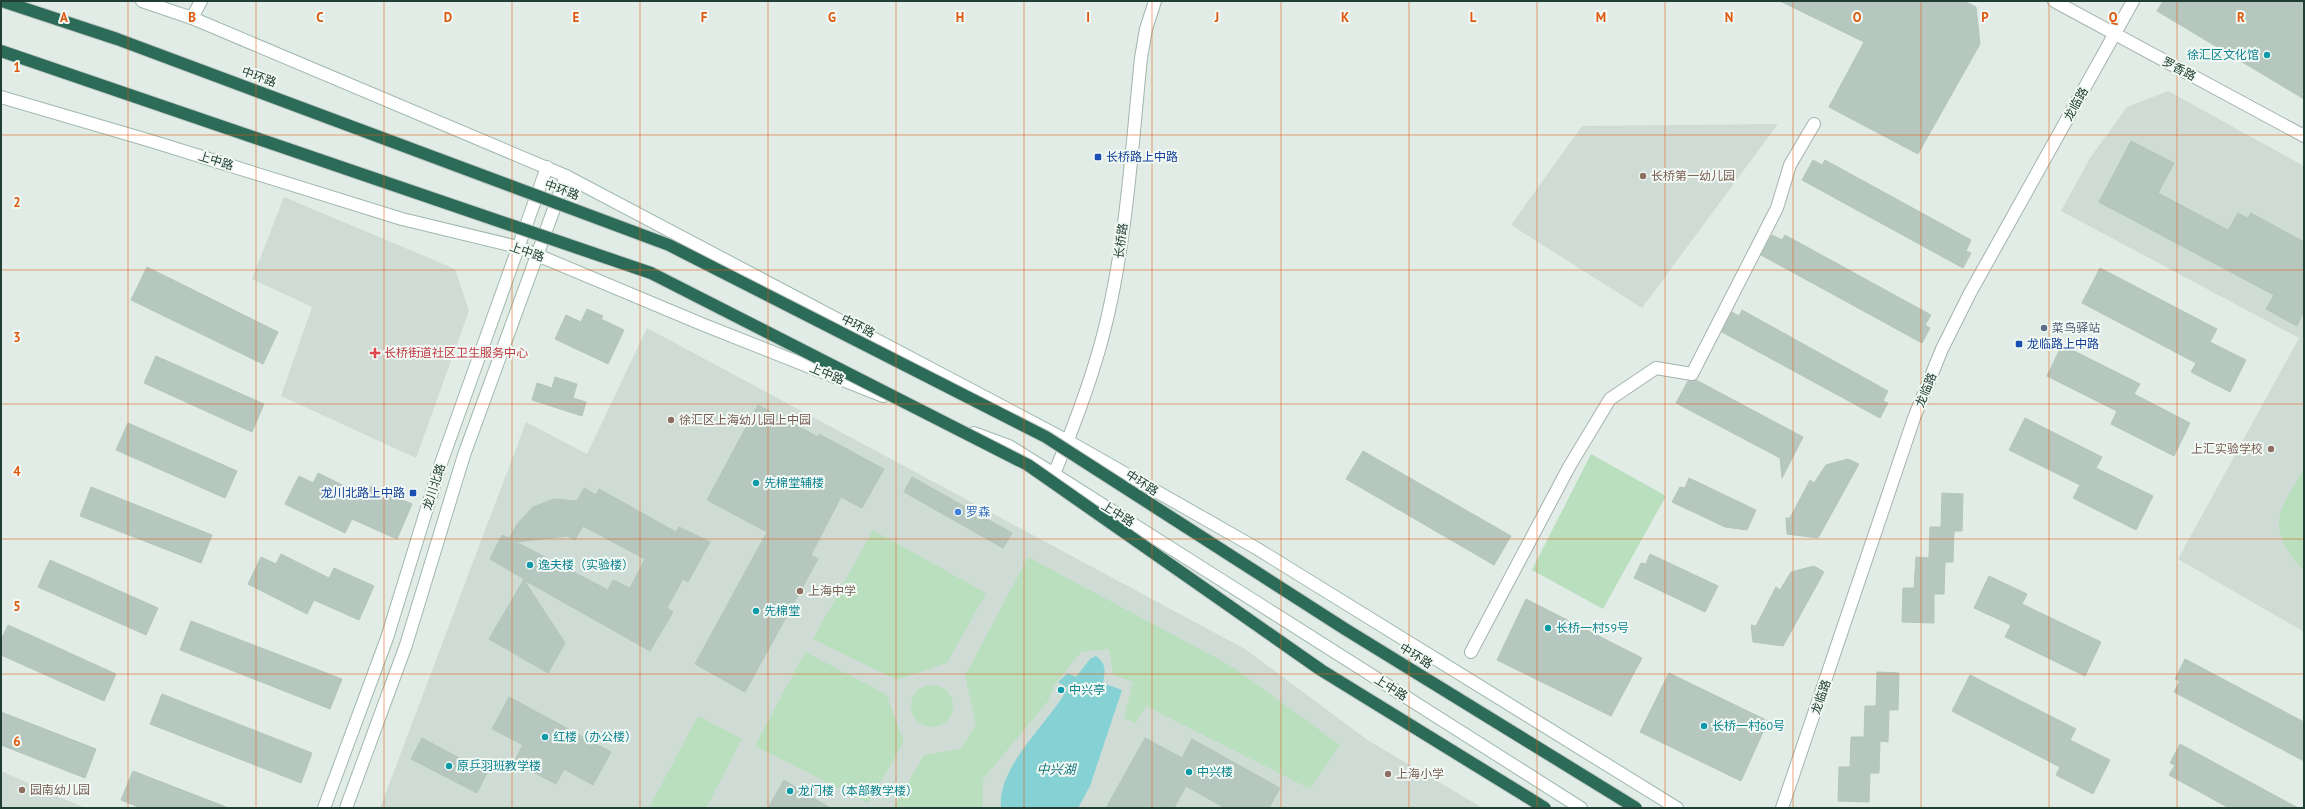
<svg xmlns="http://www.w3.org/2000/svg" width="2305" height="809" viewBox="0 0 2305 809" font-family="'PT Sans','Noto Sans SC',sans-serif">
	<rect width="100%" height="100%" fill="#e1ece6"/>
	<g fill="#cfdcd5">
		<path d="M2168,91l136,75v466l-126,-73 121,-221 -238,-127 29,-53 37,-51z"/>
		<path d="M1778,124l-136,184 -131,-83 71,-99z"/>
		<path d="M284,197l171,72 14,42 -53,147 -135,-62 31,-89 -60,-28z"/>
		<path d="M647,328l598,321 124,92 114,67h-1103l146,-386 61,32z"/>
		<path d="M1,771l84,37h-84z"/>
	</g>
	<g fill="#b9dfbf">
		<path d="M1591,454l75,42 -63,113 -71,-39z"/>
		<path d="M2304,468v101c-14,-9 -29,-37 -24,-54 3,-14 17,-33 24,-47z"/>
		<path d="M873,530l113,63 -39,70 -50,17 -84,-41z"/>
		<path d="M1028,557l205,110 107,78 -30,44 -164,-83 -11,17 -11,-5 9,-36 -20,-7 -4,-26 -28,3 -26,32 -7,17 -65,78v29h-90l31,-53 37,-6 15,-25 -11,-48z"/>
		<path d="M805,652l81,42 18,48 -36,61 -113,-57z"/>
		<circle cx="932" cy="706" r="21"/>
		<path d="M698,716l44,23 -36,69h-57z"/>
	</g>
	<path fill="#86d1d4" d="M1096,656c11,8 9,15 7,27l19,7 -32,96 -12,22h-77c-4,-42 47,-84 67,-120l-10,-6 10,-9 8,4 14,-18z"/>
	<g fill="#b6c7bf" stroke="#b3c6bc" fill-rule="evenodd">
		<path d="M1780,1h184l12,6 4,37 -62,110 -89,-47 35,-65z"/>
		<path d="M2163,1h141v98l-147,-88z"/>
		<path d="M2131,141l43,22 -16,30 70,37 10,-17 10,5 3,-5 53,29v69l-7,15 -31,-17 8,-14 -175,-93z"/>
		<path d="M1813,160l9,5 3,-5 146,80 -5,11 5,2 -8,15 -161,-88z"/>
		<path d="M1772,235l10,5 3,-5 146,80 -6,10 5,3 -8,15 -161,-88z"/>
		<path d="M147,267l131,65 -15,32 -132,-64z"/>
		<path d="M2100,268l117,61 -7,13 36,18 -16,32 -39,-20 5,-9 -114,-60z"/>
		<path d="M587,309l16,7 -2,3 23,11 -16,34 -53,-25 11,-24 15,7z"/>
		<path d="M1742,310l146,81 -5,10 5,2 -8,15 -158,-86 10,-20 7,4z"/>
		<path d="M2062,345l78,39 -6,10 56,29 -16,33 -63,-32 6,-13 -70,-35z"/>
		<path d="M156,356l108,48 -12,28 -108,-49z"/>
		<path d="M555,377l22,7 -4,14 13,4 -4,14 -50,-16 5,-17 15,5z"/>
		<path d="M1696,380l107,57 -21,41 -2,-20 -104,-55 12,-22z"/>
		<path d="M758,405l60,32 1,-3 65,35 -22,39 -21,-11 -30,58 7,4 -73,133 -50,-28 72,-132 -60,-32z"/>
		<path d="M2025,418l77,39 -6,11 57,28 -17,34 -63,-32 7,-13 -71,-35z"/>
		<path d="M128,423l109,48 -12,27 -109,-48z"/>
		<path d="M1363,451l148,85 -17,29 -148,-86z"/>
		<path d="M1848,459l11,5 -41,74 -31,-4 -1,-16h4l20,-38 4,3 12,-18z"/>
		<path d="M318,473l49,24 4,-11 41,18 -15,35 -45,-20 -7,14 -60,-29 14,-28 14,7z"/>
		<path d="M912,477l100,56 -9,15 -99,-56z"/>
		<path d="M1689,478l67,32 -9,20 -22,-3 -53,-25 8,-15 5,1z"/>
		<path d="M91,487l121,48 -11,28 -121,-47z"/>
		<path d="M584,488l12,7 3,-6 77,43 3,-5 31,15 -22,40 -5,-3 -16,29 6,4 -23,39 -126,-71 41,63 -17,30 -59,-34 35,-60 -34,-20 12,-24 7,3 9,-15 15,-16 21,-8 23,2zM583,526l62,33 -15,29 -17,-8 -5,10 -92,-48 52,-6 7,4z"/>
		<path d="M1942,493l21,1 -1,37h-8l-1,31h-8l-1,32h-10v29l-32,-1 1,-34h11l2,-31 13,1 1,-31h11z"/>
		<path d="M281,554l48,24 5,-10 40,18 -15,34 -45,-20 -7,14 -59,-30 13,-27 15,7z"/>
		<path d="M1650,554l68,32 -13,26 -71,-34 7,-15 5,1z"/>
		<path d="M50,560l108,48 -12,27 -108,-48z"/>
		<path d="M1814,566l10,6 -41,74 -30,-4 -2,-17 5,1 20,-39 4,3 11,-18z"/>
		<path d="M1989,576l38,18 -5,10 79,38 -16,34 -80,-39 6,-12 -37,-17z"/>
		<path d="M1526,599l116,59 -31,58 -114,-56z"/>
		<path d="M191,621l151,58 -12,30 -150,-59z"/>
		<path d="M8,625l108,49 -12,27 -103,-46v-15z"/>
		<path d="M2185,659l119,63v39l-130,-69 6,-11 -5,-2z"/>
		<path d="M1877,672l22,1 -1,37h-9l-1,32 -8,-1 -1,32h-9l-1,29 -31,-1 1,-34h11l1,-30h13l1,-31h11z"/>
		<path d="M1669,673l99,48 -27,60 -101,-49z"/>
		<path d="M1970,675l106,54 -6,11 40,20 -17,34 -37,-19 4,-8 -108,-56z"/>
		<path d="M162,694l150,59 -11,30 -151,-59z"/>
		<path d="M509,697l102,55 -18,33 -29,-16 -8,15 -42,-22 9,-17 -31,-16z"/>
		<path d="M1,712l95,37 -11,29 -84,-33z"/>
		<path d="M422,738l65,35 -10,20 -66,-34z"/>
		<path d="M1145,738l37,20 10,-19 88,49 -11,20h-44l-39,-22 -12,22h-68z"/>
		<path d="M2180,744l118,64h-69l-60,-33 6,-10 -5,-2z"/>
		<path d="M133,771l93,36v1h-85l-20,-8z"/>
		<path d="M784,780l46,28h-62z"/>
	</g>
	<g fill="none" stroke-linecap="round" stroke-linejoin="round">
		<defs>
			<g id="street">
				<path d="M2054,1l250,135"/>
				<path d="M192,18l9,-17"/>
				<path d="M1054,474c21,-50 41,-102 53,-155 20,-85 25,-174 34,-261l5,-29 9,-28"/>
				<path d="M1471,652l98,-185 41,-68 46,-31 36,6 85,-166 13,-43 24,-41"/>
				<path d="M1782,808l132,-390 28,-69 28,-56 163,-292"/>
			</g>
			<g id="secondary">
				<path d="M142,1l50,17 374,158 502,265 188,107 421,260"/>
				<path d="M1,97l150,44 251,78 116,28 186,78 179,71"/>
				<path d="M974,433l35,13 45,28 527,334"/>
				<path d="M324,808l63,-170 53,-172 107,-299"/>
				<path d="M346,808l60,-163 58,-190 102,-279"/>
			</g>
		</defs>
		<use href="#street" stroke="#a3b4ad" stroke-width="14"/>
		<use href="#secondary" stroke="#9fb9ad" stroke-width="14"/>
		<use href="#street" stroke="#fff" stroke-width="12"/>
		<use href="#secondary" stroke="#fff" stroke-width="12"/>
		<defs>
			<g id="highway-bridge">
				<path d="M2,1l115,38 552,206 377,192 299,192 291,179"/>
				<path d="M1,51l650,222 377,192 293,205 224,138"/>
			</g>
		</defs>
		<use href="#highway-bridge" stroke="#c1c9c6" stroke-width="14" stroke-linecap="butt"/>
		<use href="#highway-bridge" stroke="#2b6b57" stroke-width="12"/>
	</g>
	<path fill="none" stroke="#de580e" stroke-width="1" stroke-opacity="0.55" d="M128,1v807M256,1v807M384,1v807M512,1v807M640,1v807M768,1v807M896,1v807M1024,1v807M1152,1v807M1281,1v807M1409,1v807M1537,1v807M1665,1v807M1793,1v807M1921,1v807M2049,1v807M2177,1v807M1,135h2303M1,270h2303M1,404h2303M1,539h2303M1,674h2303"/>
	<g fill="#0f9aa8" stroke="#f2f9f4" stroke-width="1.5">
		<circle cx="2267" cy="55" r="4"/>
		<circle cx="756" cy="483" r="4"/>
		<circle cx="530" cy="565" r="4"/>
		<circle cx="756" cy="611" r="4"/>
		<circle cx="1548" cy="628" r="4"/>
		<circle cx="1061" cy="690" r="4"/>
		<circle cx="1704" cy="726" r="4"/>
		<circle cx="545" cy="737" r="4"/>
		<circle cx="449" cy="766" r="4"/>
		<circle cx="1189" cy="772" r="4"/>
		<circle cx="790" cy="791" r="4"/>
	</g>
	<g fill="#1a4fb4" stroke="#f2f9f4" stroke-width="1.5">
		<rect x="1094" y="153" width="8" height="8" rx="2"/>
		<rect x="2015" y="340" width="8" height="8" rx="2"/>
		<rect x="409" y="489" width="8" height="8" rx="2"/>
	</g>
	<g fill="#8d6e63" stroke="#f2f9f4" stroke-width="1.5">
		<circle cx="1643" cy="176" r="4"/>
		<circle cx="671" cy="420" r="4"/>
		<circle cx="2271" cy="449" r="4"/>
		<circle cx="800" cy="591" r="4"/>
		<circle cx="1388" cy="774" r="4"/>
		<circle cx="22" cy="790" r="4"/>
	</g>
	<circle fill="#5c6f8a" stroke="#f2f9f4" stroke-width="1.5" cx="2044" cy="328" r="4"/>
	<path fill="#e0444e" stroke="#f2f9f4" stroke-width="1.5" d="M373 347h4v4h4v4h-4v4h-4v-4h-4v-4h4z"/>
	<circle fill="#3f7fe0" stroke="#f2f9f4" stroke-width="1.5" cx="958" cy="512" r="4"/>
	<g text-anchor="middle" stroke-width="4" stroke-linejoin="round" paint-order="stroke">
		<g font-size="12" fill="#0d838f" stroke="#f2f9f4" text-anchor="start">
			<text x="2259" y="59" text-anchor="end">徐汇区文化馆</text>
			<text x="764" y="487">先棉堂辅楼</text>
			<text x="538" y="569">逸夫楼（实验楼）</text>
			<text x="764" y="615">先棉堂</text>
			<text x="1556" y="632">长桥一村59号</text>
			<text x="1069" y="694">中兴亭</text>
			<text x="1712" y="730">长桥一村60号</text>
			<text x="553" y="741">红楼（办公楼）</text>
			<text x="457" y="770">原乒羽班教学楼</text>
			<text x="1197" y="776">中兴楼</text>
			<text x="798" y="795">龙门楼（本部教学楼）</text>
		</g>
		<g font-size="12" fill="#203e33" stroke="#f2f9f4">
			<text transform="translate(2179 69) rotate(28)" y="4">罗香路</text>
			<text transform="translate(259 77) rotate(20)" y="4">中环路</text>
			<text transform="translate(2076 104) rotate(-61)" y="4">龙临路</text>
			<text transform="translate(216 161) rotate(17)" y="4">上中路</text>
			<text transform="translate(562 190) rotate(20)" y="4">中环路</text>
			<text transform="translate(1121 241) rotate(-83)" y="4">长桥路</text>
			<text transform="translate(527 252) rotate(19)" y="4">上中路</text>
			<text transform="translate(858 326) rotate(27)" y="4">中环路</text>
			<text transform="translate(827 374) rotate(22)" y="4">上中路</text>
			<text transform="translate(1926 390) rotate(-68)" y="4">龙临路</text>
			<text transform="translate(1142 483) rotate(33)" y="4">中环路</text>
			<text transform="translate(434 487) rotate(-72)" y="4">龙川北路</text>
			<text transform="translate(1118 514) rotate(32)" y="4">上中路</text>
			<text transform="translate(1416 656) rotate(32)" y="4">中环路</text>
			<text transform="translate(1391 688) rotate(32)" y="4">上中路</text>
			<text transform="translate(1821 697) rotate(-71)" y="4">龙临路</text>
		</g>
		<g font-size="12" fill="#164399" stroke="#f2f9f4" text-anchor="start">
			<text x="1106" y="161">长桥路上中路</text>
			<text x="2027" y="348">龙临路上中路</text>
			<text x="405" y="497" text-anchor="end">龙川北路上中路</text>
		</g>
		<g font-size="12" fill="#785e54" stroke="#f2f9f4" text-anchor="start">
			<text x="1651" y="180">长桥第一幼儿园</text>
			<text x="679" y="424">徐汇区上海幼儿园上中园</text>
			<text x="2263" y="453" text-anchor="end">上汇实验学校</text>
			<text x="808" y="595">上海中学</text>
			<text x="1396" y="778">上海小学</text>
			<text x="30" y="794">园南幼儿园</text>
		</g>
		<g font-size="12" fill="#4e5e75" stroke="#f2f9f4" text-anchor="start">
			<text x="2052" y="332">菜鸟驿站</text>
		</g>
		<g font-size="12" fill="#be3a42" stroke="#f2f9f4" text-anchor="start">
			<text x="384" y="357">长桥街道社区卫生服务中心</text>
		</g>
		<g font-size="12" fill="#366cbe" stroke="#f2f9f4" text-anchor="start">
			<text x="966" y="516">罗森</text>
		</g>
		<g font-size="13" font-style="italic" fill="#18777d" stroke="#f2f9f4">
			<text x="1056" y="774">中兴湖</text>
		</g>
	</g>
	<g font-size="13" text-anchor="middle" font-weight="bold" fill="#de580e" stroke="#f2f9f4" stroke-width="4" stroke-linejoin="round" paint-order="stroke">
		<text x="64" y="22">A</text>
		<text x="192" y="22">B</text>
		<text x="320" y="22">C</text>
		<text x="448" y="22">D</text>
		<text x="576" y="22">E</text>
		<text x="704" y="22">F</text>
		<text x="832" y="22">G</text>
		<text x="960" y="22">H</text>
		<text x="1088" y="22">I</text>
		<text x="1217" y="22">J</text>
		<text x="1345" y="22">K</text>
		<text x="1473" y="22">L</text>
		<text x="1601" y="22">M</text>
		<text x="1729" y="22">N</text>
		<text x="1857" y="22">O</text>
		<text x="1985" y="22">P</text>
		<text x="2113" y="22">Q</text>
		<text x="2241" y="22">R</text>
		<text x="17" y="72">1</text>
		<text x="17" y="207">2</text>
		<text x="17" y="342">3</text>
		<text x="17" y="476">4</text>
		<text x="17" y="611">5</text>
		<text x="17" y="746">6</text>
	</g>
	<rect width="2305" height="809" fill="none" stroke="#203e33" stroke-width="4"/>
</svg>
